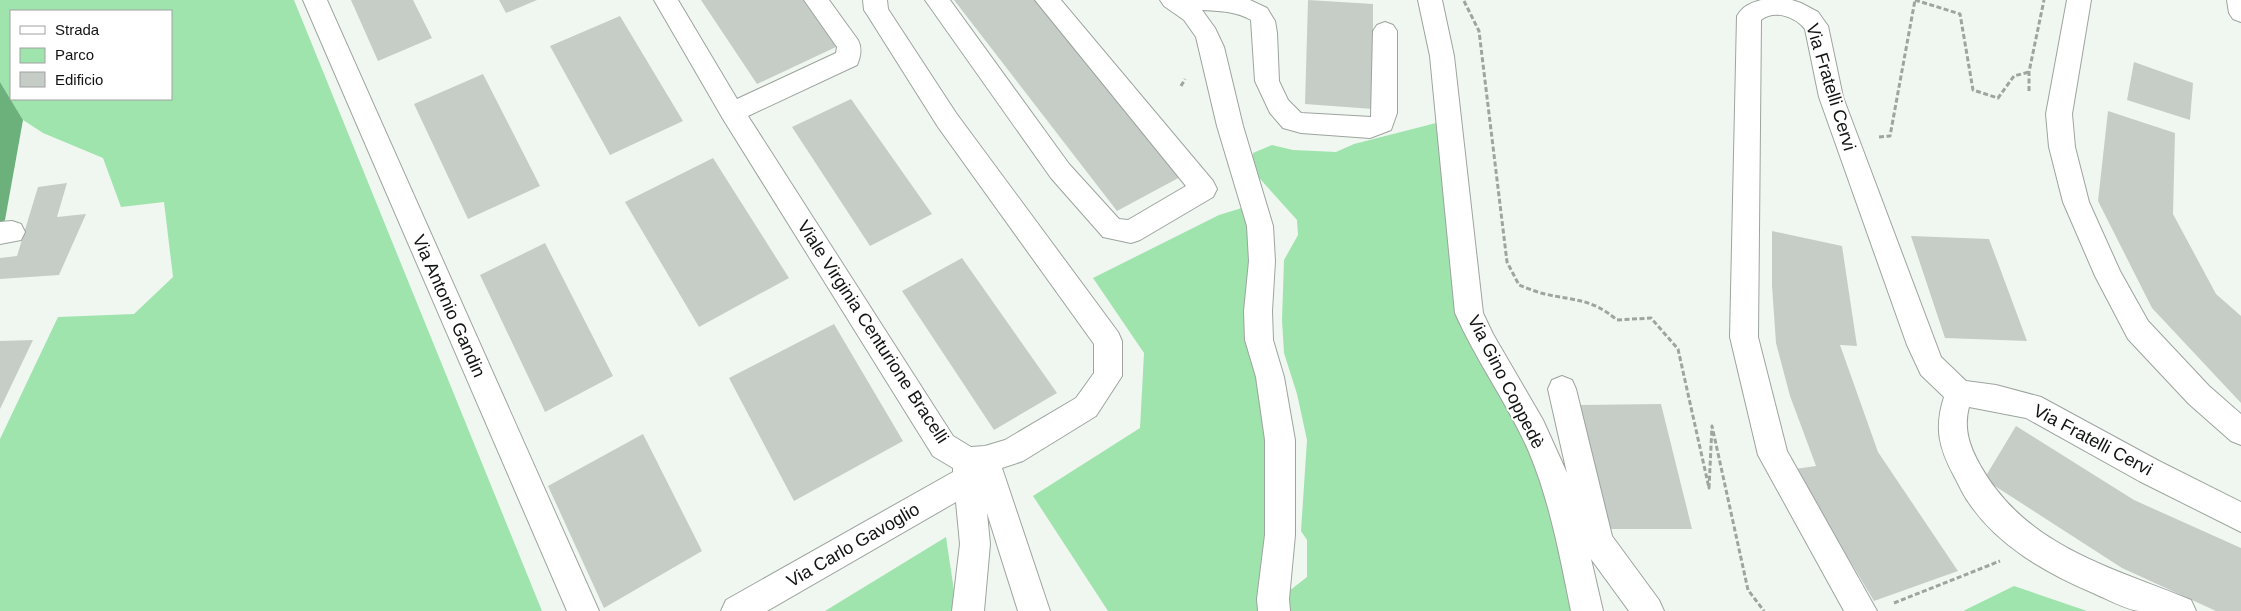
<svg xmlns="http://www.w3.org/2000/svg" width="2241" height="611" viewBox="0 0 2241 611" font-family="Helvetica,sans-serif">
	<rect width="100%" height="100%" fill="#f0f7f1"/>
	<g fill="#9fe4ad" fill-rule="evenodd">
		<path d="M0,0h294l248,611h-542v-172l58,-122 76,-3 39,-37 -9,-75 -43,5 -18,-49 -60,-25 -20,-13 -23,-38zM11,11h160v88h-160z"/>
		<path d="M1436,123l23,199 93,170 20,119h-283v-20l18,-14v-37l-6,-9 6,-91 -10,-46 -13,-41 -2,-33 2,-60 14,-25 -1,-15 -44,-49v-18l19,-8 21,5 43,2 18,-8z"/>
		<path d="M1245,207l25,209 -5,195h-157l-75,-115 107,-68 4,-75 -51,-75 126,-63z"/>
		<path d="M946,537l11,74h-132z"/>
		<path d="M2014,586l73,25h-124z"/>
	</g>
	<path fill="#6cb07b" d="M0,82l23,38 -18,100 -5,5z"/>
	<g fill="#c6cdc7">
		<path d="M351,0h62l19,38 -54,23z"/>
		<path d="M499,0h38l-31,13z"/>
		<path d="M701,0h104l33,46 -81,38z"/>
		<path d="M954,0h86l144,175 -67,36z"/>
		<path d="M1308,0l65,4v105l-68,-5z"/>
		<path d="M620,16l63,105 -73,34 -60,-109z"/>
		<path d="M2134,62l59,21 -3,37 -63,-20z"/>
		<path d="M483,74l57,112 -72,33 -54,-115z"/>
		<path d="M851,99l81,115 -62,32 -78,-119z"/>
		<path d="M2108,111l67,22 -2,81 43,80 25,22v87l-89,-95 -54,-107z"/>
		<path d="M713,158l76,120 -90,49 -74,-125z"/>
		<path d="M67,183l-10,34 29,-3 -27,61 -59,4v-21l17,-2 21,-69z"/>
		<path d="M1772,231l70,15 15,100 -17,-1 38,107 80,119 -84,30 -79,-132 21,-3 -26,-70 -14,-53 -4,-57z"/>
		<path d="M1911,236l78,3 38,102 -82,-3z"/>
		<path d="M545,243l68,133 -68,36 -65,-137z"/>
		<path d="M962,258l95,135 -63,37 -92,-139z"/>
		<path d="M834,324l69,117 -109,60 -65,-123z"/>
		<path d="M33,340l-33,69v-68z"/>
		<path d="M1661,404l31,125h-87l-26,-124z"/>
		<path d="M2016,426l118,74 107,48v63h-25l-94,-43 -138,-89z"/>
		<path d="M643,434l59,117 -98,57 -56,-122z"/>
	</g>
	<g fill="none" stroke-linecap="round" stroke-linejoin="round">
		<defs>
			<g id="minor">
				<path d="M303,0h24l272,611h-32z"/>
				<path d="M654,0h24l59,99 99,-46 1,-6 -33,-47h25l29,40c4,8 3,16 -1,25l-109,51 205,320 18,11 14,-1 20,-6 71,-42 18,-25v-29l-156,-217 -70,-111 -4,-6 -1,-10h24l1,9 68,104 162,219 4,9v35l-26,40 -73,45 -21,7 48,143h-32l-31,-98 3,31 -6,67h-32l8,-67 -4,-42 -189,109h-46l5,-11 227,-128v-4l-20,-12 -210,-337z"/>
				<path d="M925,0h25l119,164 50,55 9,1 58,-34 -151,-186h26l152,181 4,8 -4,8 -73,43 -9,3 -28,-6 -52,-59z"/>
				<path d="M1160,0h90l17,8 8,13 2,12 2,48 9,19 13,13 70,4 2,-86 4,-6 8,-3 8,3 4,6v82l-6,17 -21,8 -69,-5 -18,-5 -13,-15 -15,-32 -4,-61c-15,-9 -32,-9 -49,-10l13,18 9,19 19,79 30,100 2,35 -3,50 1,29 11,37 11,63v95l-6,64 1,12h-32l-1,-12 8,-64v-95l-9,-63 -11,-37 -1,-29 5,-50 -2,-35 -30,-100 -21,-89 -12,-17 -20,-14z"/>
				<path d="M1418,0h24l12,56 29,257 10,21 50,86 24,53 -19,-84 4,-9 10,-4 10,4 4,9 36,147 47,64 5,11h-35l-38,-52 12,52h-32c-11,-54 -21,-109 -42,-159 -21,-48 -53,-91 -74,-139l-25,-257z"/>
				<path d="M1761,0h31l9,3 17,9 10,14 15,71 98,260 25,24 30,4 45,12 118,64 82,41v30l-102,-51 -113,-63 -57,-11c-6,22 1,40 11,58 46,82 131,102 211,135l5,11c-19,0 -39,0 -57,0 -15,-2 -32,-12 -46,-18 -47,-20 -95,-47 -124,-90 -6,-8 -10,-18 -15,-27 -15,-28 -20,-48 -10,-79l-23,-22 -14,-30 -88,-248 -14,-68c-10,-12 -30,-20 -44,-9l-3,317 29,114 90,160h-33l-86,-156 -28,-118 7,-321c6,-10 13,-13 24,-16z"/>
				<path d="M2067,0h24l-19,114 3,33 14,55 31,69 28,50 61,65 32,28v31l-10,-4 -42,-37 -61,-65 -33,-63 -32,-74 -14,-55 -3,-33z"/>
				<path d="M2227,0h14v22l-8,-3 -4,-6z"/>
				<path d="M12,221l9,3 4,8 -4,8 -21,4v-22z"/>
			</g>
		</defs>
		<use href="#minor" stroke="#9da49e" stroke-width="2"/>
		<g stroke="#9ea49f" stroke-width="3" stroke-dasharray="5 2.5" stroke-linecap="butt">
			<path d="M1915,0l45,14 13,76 25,8 16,-22 15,-4"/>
			<path d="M1464,1l15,30 28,231 12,23c8,3 17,7 26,9 30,7 46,4 72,26l34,-2 27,31 31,139 3,-62 36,164 16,21"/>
			<path d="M1181,86l4,-7"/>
			<path d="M2029,91v-19l15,-72"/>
			<path d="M1879,137l11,-1 25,-136"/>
			<path d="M1894,603l106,-42"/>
		</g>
		<use href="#minor" fill="#fff" fill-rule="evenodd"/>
	</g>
	<g text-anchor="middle" stroke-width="4" stroke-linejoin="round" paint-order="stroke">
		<g font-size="18" fill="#121412" stroke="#fff">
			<text transform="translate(1831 87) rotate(73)" y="6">Via Fratelli Cervi</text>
			<text transform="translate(449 306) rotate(66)" y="6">Via Antonio Gandin</text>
			<text transform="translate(873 332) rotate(57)" y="6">Viale Virginia Centurione Bracelli</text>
			<text transform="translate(1506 382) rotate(63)" y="6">Via Gino Coppedè</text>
			<text transform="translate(2093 440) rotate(28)" y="6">Via Fratelli Cervi</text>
			<text transform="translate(853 545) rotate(-30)" y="6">Via Carlo Gavoglio</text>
		</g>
	</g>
	<rect x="10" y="10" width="162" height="90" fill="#ffffff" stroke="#a0a1a0"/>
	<rect x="20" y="26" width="25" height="8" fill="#ffffff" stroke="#a0a1a0"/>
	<text x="55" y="35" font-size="15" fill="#121412">Strada</text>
	<rect x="20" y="48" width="25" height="15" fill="#9fe4ad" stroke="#a0a1a0"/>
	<text x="55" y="60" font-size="15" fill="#121412">Parco</text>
	<rect x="20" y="72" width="25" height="15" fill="#c6cdc7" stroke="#a0a1a0"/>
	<text x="55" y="85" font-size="15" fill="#121412">Edificio</text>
</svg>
